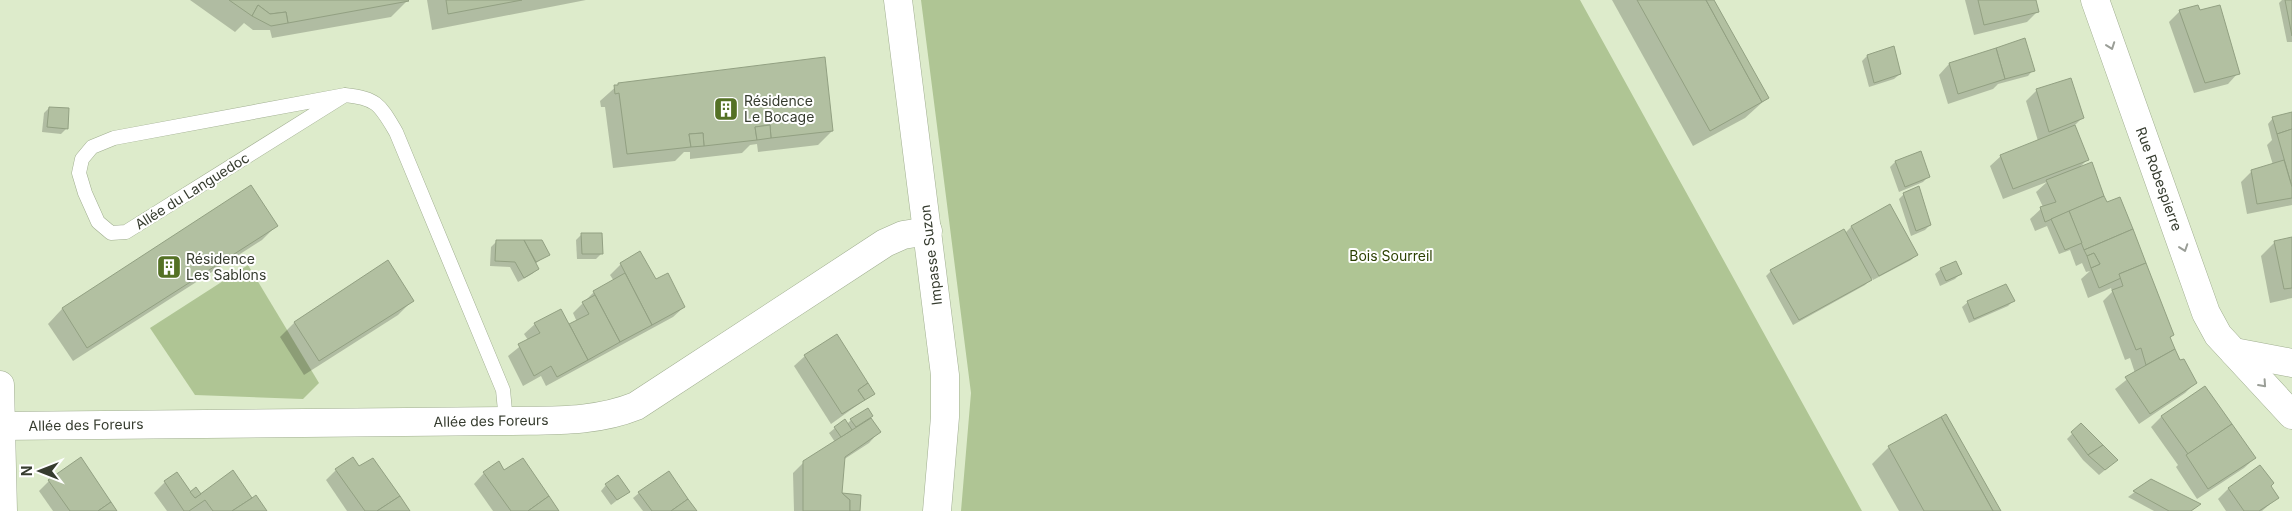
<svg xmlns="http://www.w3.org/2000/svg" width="2292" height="511" viewBox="0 0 2292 511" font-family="Inter,sans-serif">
	<rect width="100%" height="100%" fill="#ddebcb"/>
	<g fill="#afc594">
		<path d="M921,0h659l282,511h-901l10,-118z"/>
		<path d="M248,265l71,118 -16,16 -108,-4 -45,-67z"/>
	</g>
	<g fill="#0003">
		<path d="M190,0h217v1l-16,16 -119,21 -2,-8h-17l-9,-7 -9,9z"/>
		<path d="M427,0h159l-154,30z"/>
		<path d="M1612,0h101l54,98 -22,20 -52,28z"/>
		<path d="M1965,0h69l3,12 -10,10 -53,13z"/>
		<path d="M2282,0h10v42h-5l-8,-39z"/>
		<path d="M2180,11l19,1 39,61 -10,11 -34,9 -25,-71z"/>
		<path d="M1867,56l33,18 -6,5 -25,8 -7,-26z"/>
		<path d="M1949,64l84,6 -5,6 -30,8 -5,5 -45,15 -9,-29z"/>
		<path d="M2070,80l13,37 -9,9 14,33 -11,11 30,34 66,131 -3,3 9,23 17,21 -11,11 -46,31 -24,-35 20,-16 -5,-15 -5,2 -22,-59 9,-9 -1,-4 -23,10 -7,-19 9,-8 -4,1 -4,-9 -6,3 -6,-16 -11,4 -12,-28 -12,5 -5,-12 13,-12 -7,-15 11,-10 -44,17 -13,-33 11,-10 37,-15 -12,-40 10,-10z"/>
		<path d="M619,84l213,47 -14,14 -60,7 -1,-8 -7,1 -8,8 -52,6v-7h-6l-9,9 -62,7 -8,-61h-4l-1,-6z"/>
		<path d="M49,108l18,20 -6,6 -19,-2 2,-19z"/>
		<path d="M2292,113v92l-45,9 -6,-32 11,-11 21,-6 -6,-20 5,-5 -4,-16 5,-6z"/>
		<path d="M1895,162l34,14 -6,6 -24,10 -9,-25z"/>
		<path d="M251,187l25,39 -14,14 -189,121 -25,-37 14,-15z"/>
		<path d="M1904,194l26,31 -5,5 -14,6 -12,-37z"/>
		<path d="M1851,227l65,28 -5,5 -38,20 -1,-2 -7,7 -72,40 -27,-49 5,-5 74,-38z"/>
		<path d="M581,235l21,18 -6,6h-19l-1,-19z"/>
		<path d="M2292,238v60l-22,5 -9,-47 14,-14z"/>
		<path d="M541,241l7,13 -13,10 3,5 -6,5 -14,8 -8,-15 -20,-1 1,-19 5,-5z"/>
		<path d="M388,261l24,40 -14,14 -94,60 -24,-38 14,-14z"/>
		<path d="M621,264l34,17 29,26 -11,10 -127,69 -5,-10 -18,10 -15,-30 20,-16 -4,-6 11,-10 34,2 8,-4 -4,-9 21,-21 20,-11 -4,-6z"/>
		<path d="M1941,269l19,5 -5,5 -15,7 -5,-12z"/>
		<path d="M2013,301l-5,5 -39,17 -7,-16 6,-5z"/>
		<path d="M805,356l68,38 -42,30 -37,-58z"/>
		<path d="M2204,387l51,71 -11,10 -47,31 -21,-32 2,-2 -27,-38 10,-10z"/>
		<path d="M1946,415l53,96h-100l-27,-47 17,-17z"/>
		<path d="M870,418l9,14 -10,11 -26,17 -3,34 19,17h-65l-1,-38 11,-11 31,-20 -6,-9 6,-5 12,-4 4,-4z"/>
		<path d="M2081,425l30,40 -12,10 -16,-15 -16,-21z"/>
		<path d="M2260,467l17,31 -15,13h-36l-8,-12 10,-10z"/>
		<path d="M359,468l49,43h-61l-21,-31 10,-10z"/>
		<path d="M484,473l74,38h-65l-19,-27z"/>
		<path d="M2151,480l43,29 -3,2h-37l-26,-14z"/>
		<path d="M49,481l67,30h-63l-14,-20z"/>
		<path d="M165,482l24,11 62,6 14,12h-98l-13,-18z"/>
		<path d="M606,485l23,6 -18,14 -10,-14z"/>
		<path d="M639,493l56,18h-52l-10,-13z"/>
	</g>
	<g fill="#b2c0a1" stroke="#92a082">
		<path d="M229,0h179l1,1 -121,22 -2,-11 -16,2 -12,-9 -6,11z"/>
		<path d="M446,0h76l-74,14z"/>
		<path d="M1637,0h69l56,102 -52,29z"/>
		<path d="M1706,0h8l55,98 -7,4z"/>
		<path d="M1978,0h58l3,12 -55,13z"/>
		<path d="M2285,0h7v36z"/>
		<path d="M258,5l12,9 16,-2 2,11 -17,3 -19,-10z"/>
		<path d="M2198,5l2,5 20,-5 20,69 -35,9 -26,-73z"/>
		<path d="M2025,38l10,33 -30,8 -9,-31z"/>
		<path d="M1894,46l7,28 -27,9 -7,-28z"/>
		<path d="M1996,48l9,31 -47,15 -9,-31z"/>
		<path d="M825,57l8,74 -62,7 -1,-13 -15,2 2,13 -53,6 -1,-13 -14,1 2,13 -64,7 -8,-61 -4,1 -1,-9h4v-2z"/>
		<path d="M2071,78l13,40 -35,14 -13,-43z"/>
		<path d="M49,107l20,1 -1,21 -21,-2z"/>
		<path d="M2292,112v17l-15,5 -5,-17z"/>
		<path d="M770,125l1,13 -14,2 -2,-13z"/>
		<path d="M2075,125l14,35 -76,29 -13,-34z"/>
		<path d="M2292,129v58l-15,-53z"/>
		<path d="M703,133l1,13 -13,1 -2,-13z"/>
		<path d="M1921,151l9,26 -25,10 -10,-26z"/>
		<path d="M2284,160l8,27v11l-35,6 -6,-34z"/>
		<path d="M2092,162l12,34 -59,26 -5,-15 16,-5 -10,-22z"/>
		<path d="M251,185l27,41 -191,122 -25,-40z"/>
		<path d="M1919,186l12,39 -15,6 -13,-38z"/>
		<path d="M2104,196l3,6 13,-5 13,32 -49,21 -15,-39z"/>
		<path d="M1890,204l28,51 -39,21 -28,-50z"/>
		<path d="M2069,211l13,32 -17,7 -14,-31z"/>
		<path d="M1844,229l28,51 -73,40 -29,-50z"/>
		<path d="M2133,229l13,34 -27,11 2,4 -22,10 -8,-20 9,-4 -6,-11 -7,3 -3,-6z"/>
		<path d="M581,233h21l1,21h-21z"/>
		<path d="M2292,237v51l-8,1 -10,-48z"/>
		<path d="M496,240h28l15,29 -15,9 -9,-16 -20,-1z"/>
		<path d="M524,240h18l8,15 -14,7z"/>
		<path d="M640,251l16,28 12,-6 17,34 -33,18 -32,-62z"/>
		<path d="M2094,253l6,11 -9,4 -4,-12z"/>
		<path d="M388,260l26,41 -95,60 -25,-39z"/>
		<path d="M1956,261l6,13 -16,7 -6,-13z"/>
		<path d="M2146,263l28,72 -4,2 5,12 -29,16 -5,-17 -5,2 -24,-60 11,-4 -4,-12z"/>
		<path d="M625,273l27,52 -32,17 -27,-51z"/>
		<path d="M2006,284l9,17 -41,18 -7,-18z"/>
		<path d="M595,295l25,47 -32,18 -19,-36 20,-10 -7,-12z"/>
		<path d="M561,309l27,51 -31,17 -6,-11 -17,10 -16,-32 22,-11 -6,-10z"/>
		<path d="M837,334l31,49 -10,7 7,10 -23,14 -38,-59z"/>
		<path d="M2175,349l5,11 4,-1 13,24 -47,31 -25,-37z"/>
		<path d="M868,383l7,11 -10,6 -7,-10z"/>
		<path d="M2205,386l27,38 -44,30 -27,-38z"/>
		<path d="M868,408l5,8 -17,11 -6,-8z"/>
		<path d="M1946,414l55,97h-8l-52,-94z"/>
		<path d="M1941,417l52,94h-69l-36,-65z"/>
		<path d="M871,418l10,14 -36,25 -3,36 8,7v11h-47v-50z"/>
		<path d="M845,419l7,11 -11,7 -7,-10z"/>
		<path d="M2081,423l22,22 -15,10 -17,-23z"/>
		<path d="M2232,424l24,34 -48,31 -22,-34z"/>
		<path d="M2103,445l15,15 -13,10 -17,-15z"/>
		<path d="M81,457l30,45 -13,9h-28l-22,-31z"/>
		<path d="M353,457l6,9 14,-8 27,38 -23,15h-12l-30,-42z"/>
		<path d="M523,458l26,38 -21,15h-17l-28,-39 16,-11 5,9z"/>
		<path d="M2260,465l14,18 -3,3 8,12 -20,13h-15l-16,-23z"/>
		<path d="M233,470l19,28 -20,13h-19l-8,-11 -16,11h-5l-20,-30 13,-9 18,26z"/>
		<path d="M669,471l19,28 -17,12h-19l-14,-19z"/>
		<path d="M618,475l12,17 -13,8 -12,-16z"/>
		<path d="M2151,479l50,25 -10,7h-22l-36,-20z"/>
		<path d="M196,487l5,7 -6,4 -5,-6z"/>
		<path d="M842,493l19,2 -1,16h-10v-11z"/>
		<path d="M256,495l11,16h-35l20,-13z"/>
		<path d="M400,496l10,15h-33z"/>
		<path d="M549,496l10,15h-31z"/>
		<path d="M688,499l9,12h-26z"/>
		<path d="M111,502l6,9h-19z"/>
	</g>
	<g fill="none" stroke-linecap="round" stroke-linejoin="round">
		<defs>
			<path id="service" d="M345,95l-219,137 -15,1 -13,-11 -13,-29 -6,-20 3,-14 10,-12 22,-9 231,-43c32,3 35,10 51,37l107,258 3,31"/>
			<g id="minor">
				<path d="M898,0l47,375v42l-8,94"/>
				<path d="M2095,0l111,313 12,22 74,80"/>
				<path d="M2234,352l58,11"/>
				<path d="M0,385l3,126"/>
				<path d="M0,426l506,-5c44,-1 88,2 130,-15l249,-163 18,-8 25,-4"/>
			</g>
		</defs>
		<use href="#service" stroke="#a0ae90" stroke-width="15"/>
		<use href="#minor" stroke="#a0ae90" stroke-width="29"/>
		<use href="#service" stroke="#fff" stroke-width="14"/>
		<use href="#minor" stroke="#fff" stroke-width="28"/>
	</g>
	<defs><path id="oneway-chevron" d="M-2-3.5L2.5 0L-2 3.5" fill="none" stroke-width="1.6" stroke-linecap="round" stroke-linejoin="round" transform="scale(1.25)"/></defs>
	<g stroke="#9a9e97">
		<use href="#oneway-chevron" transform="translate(2111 46) rotate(70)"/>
		<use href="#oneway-chevron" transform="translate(2184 248) rotate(71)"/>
		<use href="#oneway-chevron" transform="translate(2263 384) rotate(48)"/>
	</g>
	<defs>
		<symbol id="building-square" viewBox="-11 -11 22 22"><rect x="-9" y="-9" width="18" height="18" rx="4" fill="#547125" stroke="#fff"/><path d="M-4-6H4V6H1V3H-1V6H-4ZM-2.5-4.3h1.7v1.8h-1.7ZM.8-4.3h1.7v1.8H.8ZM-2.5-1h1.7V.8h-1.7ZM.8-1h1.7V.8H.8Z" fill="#fff"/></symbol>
	</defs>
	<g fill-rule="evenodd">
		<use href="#building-square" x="712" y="95" width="28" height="28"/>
		<use href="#building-square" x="155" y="253" width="28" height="28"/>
	</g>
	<g text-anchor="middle" stroke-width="4" stroke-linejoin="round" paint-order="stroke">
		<g font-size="14" fill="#363c2f" stroke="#fff" text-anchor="start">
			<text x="744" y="106">Résidence<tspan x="744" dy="16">Le Bocage</tspan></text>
			<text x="186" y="264">Résidence<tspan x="186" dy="16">Les Sablons</tspan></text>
		</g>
		<g font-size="14" fill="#363c2f" stroke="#fff">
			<text transform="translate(2159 179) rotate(70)" y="5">Rue Robespierre</text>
			<text transform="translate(192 191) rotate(-32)" y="5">Allée du Languedoc</text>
			<text transform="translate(931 255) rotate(-97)" y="5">Impasse Suzon</text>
			<text transform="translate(491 421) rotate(-1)" y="5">Allée des Foreurs</text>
			<text transform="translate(86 425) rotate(-1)" y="5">Allée des Foreurs</text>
		</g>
		<g font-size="14" fill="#2b4001" stroke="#fff">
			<text x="1391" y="261">Bois Sourreil</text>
		</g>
	</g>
	<g transform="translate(40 471) rotate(270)" stroke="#ffffff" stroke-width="4" paint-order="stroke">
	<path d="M0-4L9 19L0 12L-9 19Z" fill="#363c2f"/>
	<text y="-8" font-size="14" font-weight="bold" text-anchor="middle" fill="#363c2f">N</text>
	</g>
</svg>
